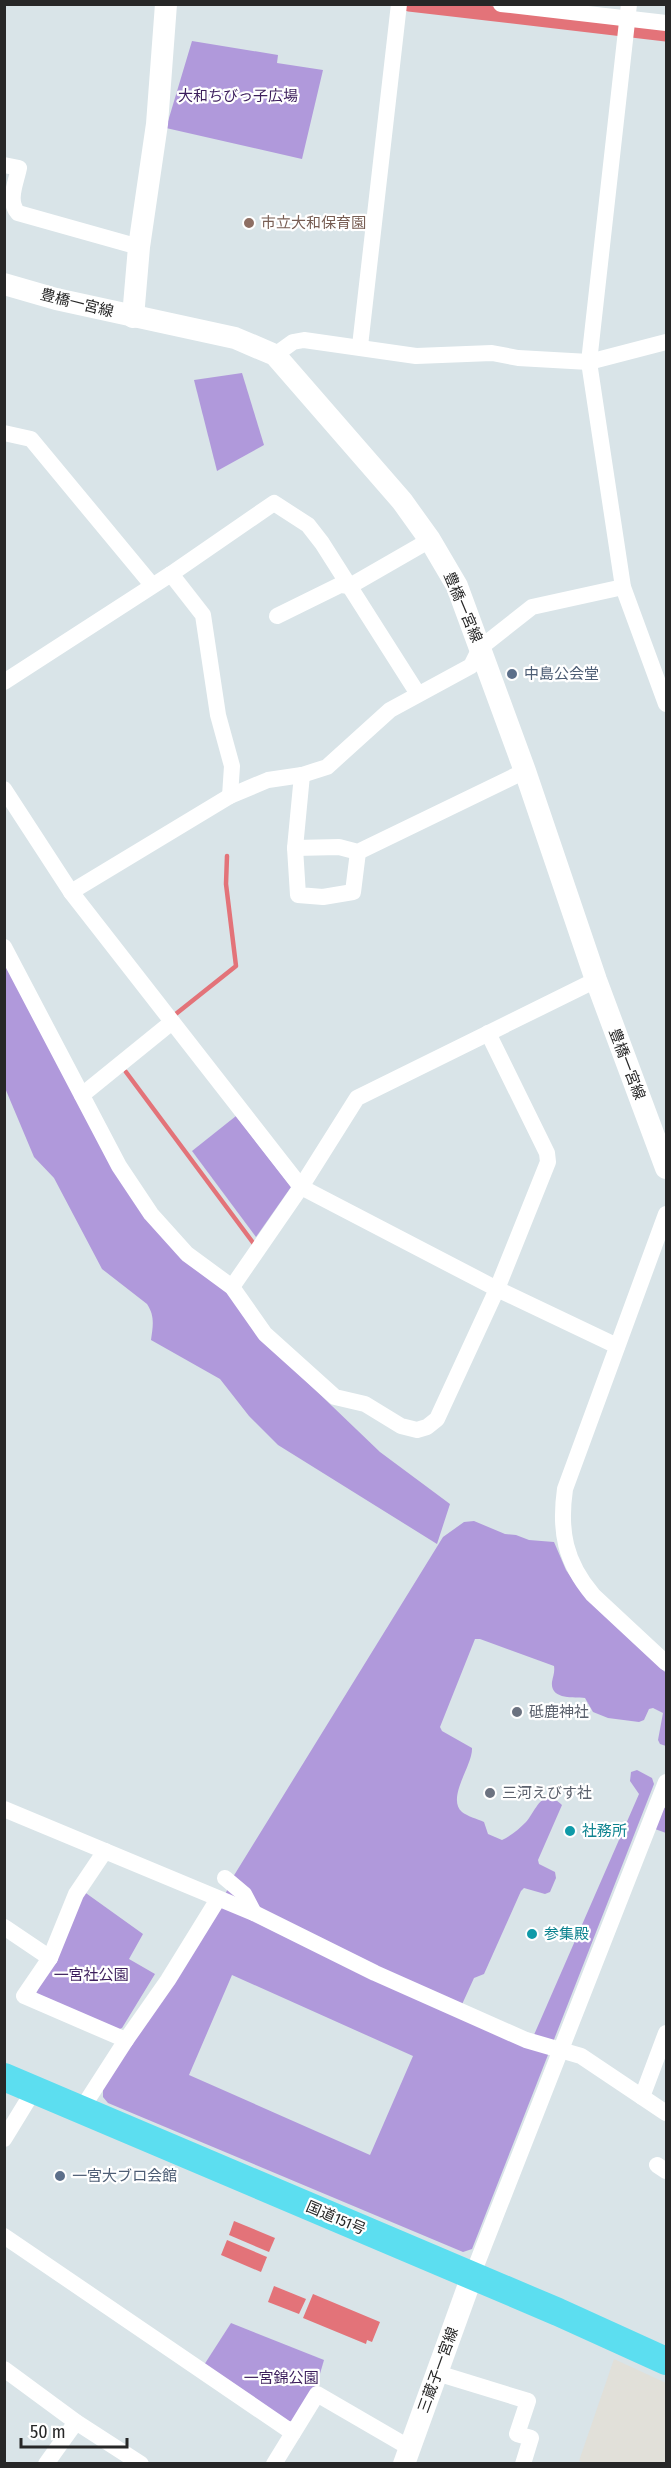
<svg xmlns="http://www.w3.org/2000/svg" width="671" height="2468" viewBox="0 0 671 2468" font-family="'Fira Sans Condensed','Noto Sans JP',sans-serif">
	<rect width="100%" height="100%" fill="#d9e4e8"/>
	<path fill="#e1e0d9" d="M614,2359l52,24v80l-78,1 -9,-3z"/>
	<g fill="#b099db" fill-rule="evenodd">
		<path d="M192,41l86,14 -1,8 46,7 -21,89 -136,-31z"/>
		<path d="M242,373l22,72 -47,26 -23,-91z"/>
		<path d="M4,960l109,208 114,123 33,46 120,115 70,52 -13,40 -159,-99 -29,-29 -29,-37 -69,-39c2,-14 4,-24 -4,-36l-45,-35 -48,-91 -20,-21 -29,-69z"/>
		<path d="M236,1116l55,71 -35,50 -64,-86z"/>
		<path d="M474,1521l31,13 11,1 13,5 25,2 12,28 11,16 89,87v73l-6,-2 -2,-4 5,-27 -10,-5 -4,1 -5,11 -5,2 -31,-4 -15,-6 -8,-14c-11,-1 -35,2 -33,-16 1,-6 3,-10 2,-16l-74,-27h-5l-35,88 2,4 30,17c1,17 -26,50 -10,64 5,4 15,7 22,10l4,12 14,6c9,-4 17,-11 24,-18 10,-11 16,-37 36,-17l-24,55 1,4 16,8 1,6 -6,14 -5,2 -21,-6 -3,3 -37,83 -10,4 -15,33 71,33 109,-250 -9,-13 1,-9 6,-2 15,8 2,6 -182,465 -9,3 -355,-149 -5,-6v-8l117,-183 13,-29 210,-340 21,-15zM232,1975l181,81 -43,99 -181,-80z"/>
		<path d="M663,1808h3v25l-11,-4z"/>
		<path d="M83,1891l60,43 -14,25 26,15 -33,54 -5,2 -82,-34z"/>
		<path d="M231,2323l93,37 -7,24 -24,37h-6l-83,-56z"/>
	</g>
	<g fill="#e37379">
		<path d="M234,2221l41,17 -6,14 -40,-17z"/>
		<path d="M227,2240l40,17 -6,15 -40,-17z"/>
		<path d="M274,2286l32,13 -7,15 -31,-12z"/>
		<path d="M313,2294l67,28 -8,20 -5,-2 -1,4 -63,-26z"/>
	</g>
	<g fill="none" stroke-linecap="round" stroke-linejoin="round">
		<g stroke="#e37379" stroke-width="4.5">
			<path d="M172,1017l64,-51 -10,-82 1,-28"/>
			<path d="M126,1072l128,172"/>
		</g>
		<path stroke="#e37379" stroke-width="15" d="M409,4l257,30"/>
		<g stroke="#fff" stroke-width="16">
			<path d="M501,4l165,19"/>
			<path d="M629,4l-40,358 34,225 43,117"/>
			<path d="M4,165l15,3c-3,15 -12,33 -1,45l121,34"/>
			<path d="M360,346l39,-342"/>
			<path d="M275,355l18,-13 11,-2 112,16 76,-3 26,5 71,4 77,-20"/>
			<path d="M4,433l27,6 121,146"/>
			<path d="M171,574l32,41 15,100 14,51 -2,30"/>
			<path d="M277,616l63,-31 10,1 80,-46"/>
			<path d="M4,682l167,-108 103,-71 34,22 14,18 96,151"/>
			<path d="M302,775l-7,73 3,47 25,2 30,-5 5,-40"/>
			<path d="M4,789l67,103 230,295 196,102 120,57"/>
			<path d="M295,848l44,-1 19,5 167,-81"/>
			<path d="M71,892l159,-96 38,-16 34,-5 25,-8 63,-57 81,-44 9,-18 52,-41 91,-20"/>
			<path d="M4,947l115,219 32,48 36,40 45,33 33,47 70,63 30,7 36,22 16,4 10,-3 10,-8 60,-130 51,-127 -1,-9 -59,-120"/>
			<path d="M82,1095l90,-73"/>
			<path d="M666,1214l-101,275c-6,42 0,73 28,106l73,68"/>
			<path d="M232,1287l69,-100 56,-89 239,-118"/>
			<path d="M4,1809l250,104 121,60 151,67 55,16 85,57"/>
			<path d="M105,1851l-29,43 -26,64 -26,38 102,44"/>
			<path d="M225,1878l19,16 10,19"/>
			<path d="M4,1927l46,31"/>
			<path d="M642,2097l24,-64"/>
			<path d="M81,2110l45,-70 42,-60 50,-81"/>
			<path d="M4,2139l30,-49"/>
			<path d="M657,2165l9,6"/>
			<path d="M4,2236l289,197"/>
			<path d="M472,2276l194,-494"/>
			<path d="M4,2369l72,53 65,42"/>
			<path d="M437,2373l91,28 -11,33 14,4 -8,26"/>
			<path d="M46,2464l30,-42"/>
			<path d="M274,2464l43,-70 93,54"/>
		</g>
		<g stroke="#fff" stroke-width="22">
			<path d="M4,284l52,15 179,39 40,17 127,146 28,39 27,46 68,185 71,209 70,188"/>
			<path d="M133,317l6,-70 18,-123 9,-120"/>
			<path d="M404,2464l68,-188"/>
		</g>
		<path stroke="#5cdef0" stroke-width="28" d="M4,2077l554,235 108,49"/>
	</g>
	<circle fill="#8d6e63" stroke="#fff" stroke-width="2" cx="249" cy="223" r="6"/>
	<g fill="#5c6f8a" stroke="#fff" stroke-width="2">
		<circle cx="512" cy="674" r="6"/>
		<circle cx="60" cy="2176" r="6"/>
	</g>
	<g fill="#6b7280" stroke="#fff" stroke-width="2">
		<circle cx="517" cy="1712" r="6"/>
		<circle cx="490" cy="1793" r="6"/>
	</g>
	<g fill="#0f9aa8" stroke="#fff" stroke-width="2">
		<circle cx="570" cy="1831" r="6"/>
		<circle cx="532" cy="1934" r="6"/>
	</g>
	<g text-anchor="middle" stroke-width="4.5" stroke-linejoin="round" paint-order="stroke">
		<g font-size="15" fill="#3c1e5c" stroke="#fff">
			<text x="238" y="101">大和ちびっ子広場</text>
			<text x="91" y="1980">一宮社公園</text>
			<text x="281" y="2383">一宮錦公園</text>
		</g>
		<g font-size="15" fill="#785e54" stroke="#fff" text-anchor="start">
			<text x="261" y="228">市立大和保育園</text>
		</g>
		<g font-size="15" fill="#272727" stroke="#fff">
			<text transform="translate(77 303) rotate(14)" y="5">豊橋一宮線</text>
			<text transform="translate(463 607) rotate(67)" y="5">豊橋一宮線</text>
			<text transform="translate(627 1064) rotate(69)" y="5">豊橋一宮線</text>
			<text transform="translate(336 2218) rotate(23)" y="5">国道151号</text>
			<text transform="translate(438 2370) rotate(-70)" y="5">三蔵子一宮線</text>
		</g>
		<g font-size="15" fill="#4e5e75" stroke="#fff" text-anchor="start">
			<text x="524" y="679">中島公会堂</text>
			<text x="72" y="2181">一宮大ブロ会館</text>
		</g>
		<g font-size="15" fill="#5b616d" stroke="#fff" text-anchor="start">
			<text x="529" y="1717">砥鹿神社</text>
			<text x="502" y="1798">三河えびす社</text>
		</g>
		<g font-size="15" fill="#0d838f" stroke="#fff" text-anchor="start">
			<text x="582" y="1836">社務所</text>
			<text x="544" y="1939">参集殿</text>
		</g>
	</g>
	<rect width="671" height="2468" fill="none" stroke="#272727" stroke-width="12"/>
	<path d="M21 2438v9h106v-9" fill="none" stroke="#272727" stroke-width="3"/>
	<text x="30" y="2438" font-size="18" fill="#272727" stroke="#ffffff" stroke-width="4.5" paint-order="stroke">50 m</text>
</svg>
